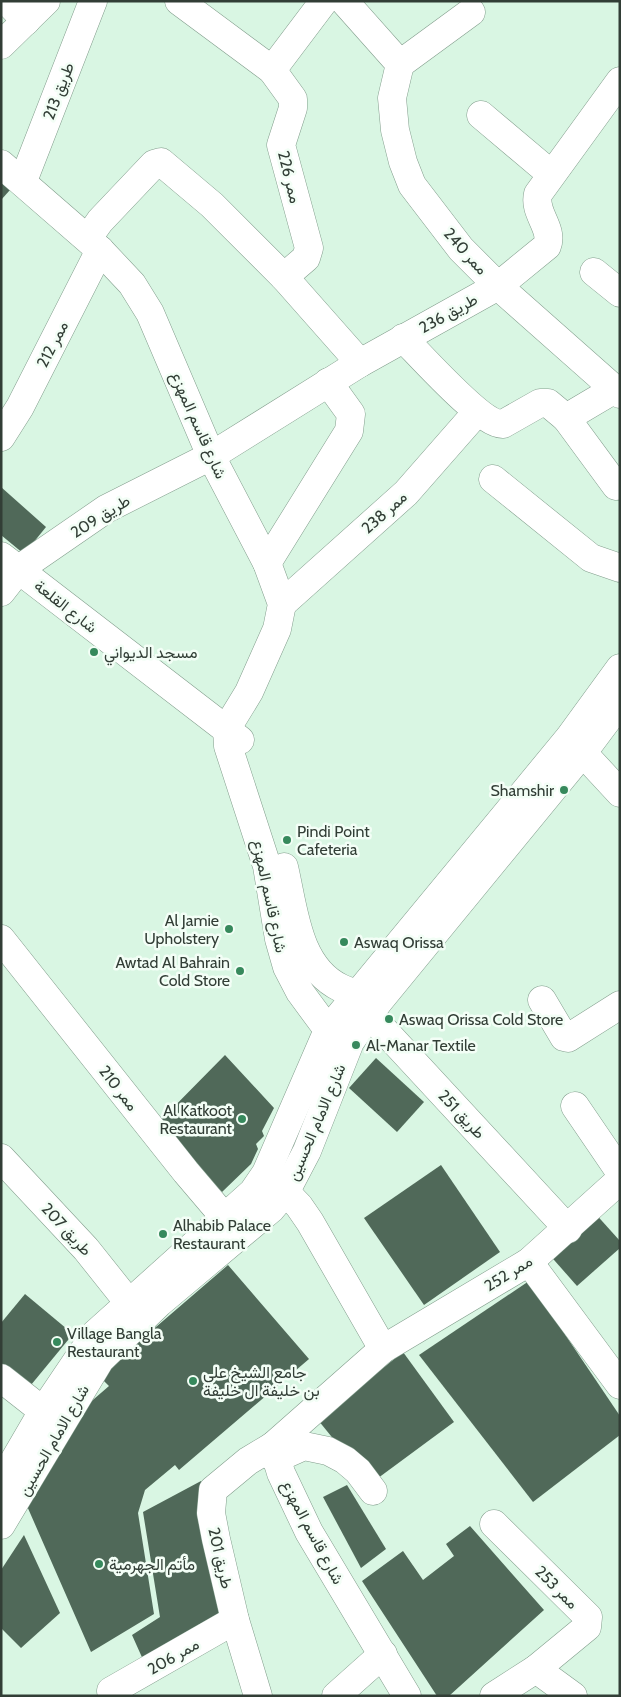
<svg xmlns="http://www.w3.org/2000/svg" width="621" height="1697" viewBox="0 0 621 1697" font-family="Cabin,Vazirmatn,sans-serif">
	<rect width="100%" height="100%" fill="#d9f6e3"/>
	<g fill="#506959">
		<path d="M1,182l9,8 -9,10z"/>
		<path d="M1,487l45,40 -22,27 -23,-19z"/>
		<path d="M225,1055l49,53 -12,23 2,5 -8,8 2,5 -7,15 -29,28 -66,-67z"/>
		<path d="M376,1058l48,44 -27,30 -48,-44z"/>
		<path d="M441,1165l59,87 -76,53 -60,-87z"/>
		<path d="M593,1211l27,30v7l-43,38 -30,-34z"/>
		<path d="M228,1265l81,94 -130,111 -4,-5 -30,25 -7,23 16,101 -63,38 -64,-146 52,-94 30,-26 -10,-10z"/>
		<path d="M529,1281l91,135v19l-87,67 -114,-147z"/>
		<path d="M25,1294l48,40 -47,57 -25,-21v-47z"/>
		<path d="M403,1352l51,70 -84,62 -52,-64z"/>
		<path d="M201,1481l25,138 -81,45 -13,-29 28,-18 -17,-105z"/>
		<path d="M347,1485l39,64 -25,19 -38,-71z"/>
		<path d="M470,1526l74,84 -95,86h-12l-75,-115 41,-30 20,29 31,-24 -8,-12z"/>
		<path d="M24,1535l36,78 -39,35 -20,-20v-58z"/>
	</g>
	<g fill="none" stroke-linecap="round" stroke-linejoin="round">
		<defs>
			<g id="minor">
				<path d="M7,1l19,20"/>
				<path d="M179,1l93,69 21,29v9l-12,37 28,103 -3,10 -22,19"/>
				<path d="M344,1l56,63 -8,34 3,32 8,32 9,23 49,64 37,37 122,108"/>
				<path d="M1,45l45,-44"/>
				<path d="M400,64l71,-52"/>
				<path d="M272,70l52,-69"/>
				<path d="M481,115l70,59"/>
				<path d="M1,164l99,86 32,34 18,29 61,143 56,107 15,41 -5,25 -28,63 -22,36 1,18 39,120 12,73 8,28 13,25 28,38 15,8"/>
				<path d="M23,181l70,-180"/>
				<path d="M88,238l12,-17 54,-57 7,-2 51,43 72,72 76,86"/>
				<path d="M594,272l26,21"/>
				<path d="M403,338c18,18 79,87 100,86l37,-21h8l18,15 49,-29"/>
				<path d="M566,418l50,68"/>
				<path d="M1,437l19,-30 80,-157"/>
				<path d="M493,479l98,79 29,10"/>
				<path d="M1,556l239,184"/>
				<path d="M267,563l82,-132 2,-17 -23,-32"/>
				<path d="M1,592l18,-23 87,-60 105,-53 149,-93 138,-77 49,-40c7,-18 -14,-33 -9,-52l82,-113"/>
				<path d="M282,604l124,-111 71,-81"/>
				<path d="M570,739l50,54"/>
				<path d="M284,867c10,42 13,100 57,121 10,5 23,7 33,11"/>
				<path d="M1,939l185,233 51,60"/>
				<path d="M542,1000l22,37 4,1 52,-33"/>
				<path d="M356,1005l13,9 199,215"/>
				<path d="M575,1106l45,66"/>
				<path d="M1,1158l85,91 43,54"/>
				<path d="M273,1179l26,27 11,16 73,127"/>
				<path d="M529,1262l91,123"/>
				<path d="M1,1378l42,33"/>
				<path d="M273,1446l8,27 28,59 98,164"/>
				<path d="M275,1459l29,-13 24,5 17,9 13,11 15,20"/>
				<path d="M1,1483l42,-72 52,-77 158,-142 13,-19 62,-143 241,-292 51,-70"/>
				<path d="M1,1525l99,-165 59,-57 112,-94 15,-18 21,-40 43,-109 29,-41 205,-250 36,-48"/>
				<path d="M536,1669l37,27"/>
				<path d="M111,1691l124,-71"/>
				<path d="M258,1696l-23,-76 -19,-81 -5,-26 2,-23 35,-29 25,-15 110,-97 146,-87 91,-82"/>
				<path d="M336,1696l47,-42"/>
				<path d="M494,1696l42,-27 51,-42 1,-10 -94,-93"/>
			</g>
		</defs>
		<use href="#minor" stroke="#829d8c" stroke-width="29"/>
		<use href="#minor" stroke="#fff" stroke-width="28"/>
	</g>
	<g fill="#36895c" stroke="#f3fef6" stroke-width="2">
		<circle cx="94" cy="652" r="5"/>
		<circle cx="564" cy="790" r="5"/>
		<circle cx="287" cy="840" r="5"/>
		<circle cx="229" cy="929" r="5"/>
		<circle cx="344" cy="942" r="5"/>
		<circle cx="240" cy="971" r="5"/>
		<circle cx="389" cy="1019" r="5"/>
		<circle cx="356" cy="1045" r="5"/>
		<circle cx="242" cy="1119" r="5"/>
		<circle cx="163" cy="1234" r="5"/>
		<circle cx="57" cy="1342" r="5"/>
		<circle cx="193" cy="1381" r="5"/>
		<circle cx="99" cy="1564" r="5"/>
	</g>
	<g text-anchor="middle" stroke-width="5" stroke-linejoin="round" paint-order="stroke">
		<g font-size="16" fill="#323e36" stroke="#f3fef6">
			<text transform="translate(58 91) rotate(-69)" y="6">طريق 213</text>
			<text transform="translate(290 177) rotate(76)" y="6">ممر 226</text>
			<text transform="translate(466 251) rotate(48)" y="6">ممر 240</text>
			<text transform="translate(448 313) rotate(-29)" y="6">طريق 236</text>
			<text transform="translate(52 344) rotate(-63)" y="6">ممر 212</text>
			<text transform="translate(199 425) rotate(66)" y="6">شارع قاسم المهزع</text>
			<text transform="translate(384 512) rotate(-42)" y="6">ممر 238</text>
			<text transform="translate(100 516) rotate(-32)" y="6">طريق 209</text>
			<text transform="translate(66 606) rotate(38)" y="6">شارع القلعة</text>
			<text transform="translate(270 896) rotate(78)" y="6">شارع قاسم المهزع</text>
			<text transform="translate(119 1088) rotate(52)" y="6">ممر 210</text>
			<text transform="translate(462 1114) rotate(47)" y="6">طريق 251</text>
			<text transform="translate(316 1122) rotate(-67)" y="6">شارع الامام الحسين</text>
			<text transform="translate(67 1229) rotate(47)" y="6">طريق 207</text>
			<text transform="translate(508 1273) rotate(-32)" y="6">ممر 252</text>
			<text transform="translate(53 1440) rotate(-60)" y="6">شارع الامام الحسين</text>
			<text transform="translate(313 1532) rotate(62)" y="6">شارع قاسم المهزع</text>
			<text transform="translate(221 1558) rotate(77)" y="6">طريق 201</text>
			<text transform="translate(557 1587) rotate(45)" y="6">ممر 253</text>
			<text transform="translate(173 1656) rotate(-30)" y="6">ممر 206</text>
		</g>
		<g font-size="16" fill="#323e36" stroke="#f3fef6" text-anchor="start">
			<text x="104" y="658">مسجد الديواني</text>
			<text x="554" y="796" text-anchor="end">Shamshir</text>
			<text x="297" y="837">Pindi Point<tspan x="297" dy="18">Cafeteria</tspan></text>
			<text x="219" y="926" text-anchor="end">Al Jamie<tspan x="219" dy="18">Upholstery</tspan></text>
			<text x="354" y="948">Aswaq Orissa</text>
			<text x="230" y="968" text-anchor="end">Awtad Al Bahrain<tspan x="230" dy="18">Cold Store</tspan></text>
			<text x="399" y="1025">Aswaq Orissa Cold Store</text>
			<text x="366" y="1051">Al-Manar Textile</text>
			<text x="232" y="1116" text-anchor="end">Al Katkoot<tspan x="232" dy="18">Restaurant</tspan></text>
			<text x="173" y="1231">Alhabib Palace<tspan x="173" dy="18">Restaurant</tspan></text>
			<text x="67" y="1339">Village Bangla<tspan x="67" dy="18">Restaurant</tspan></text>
			<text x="203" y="1378">جامع الشيخ علي<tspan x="203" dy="18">بن خليفة ال خليفة</tspan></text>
			<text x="109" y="1570">مأتم الجهرمية</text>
		</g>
	</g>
	<rect width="621" height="1697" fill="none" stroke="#323e36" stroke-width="5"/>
</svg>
